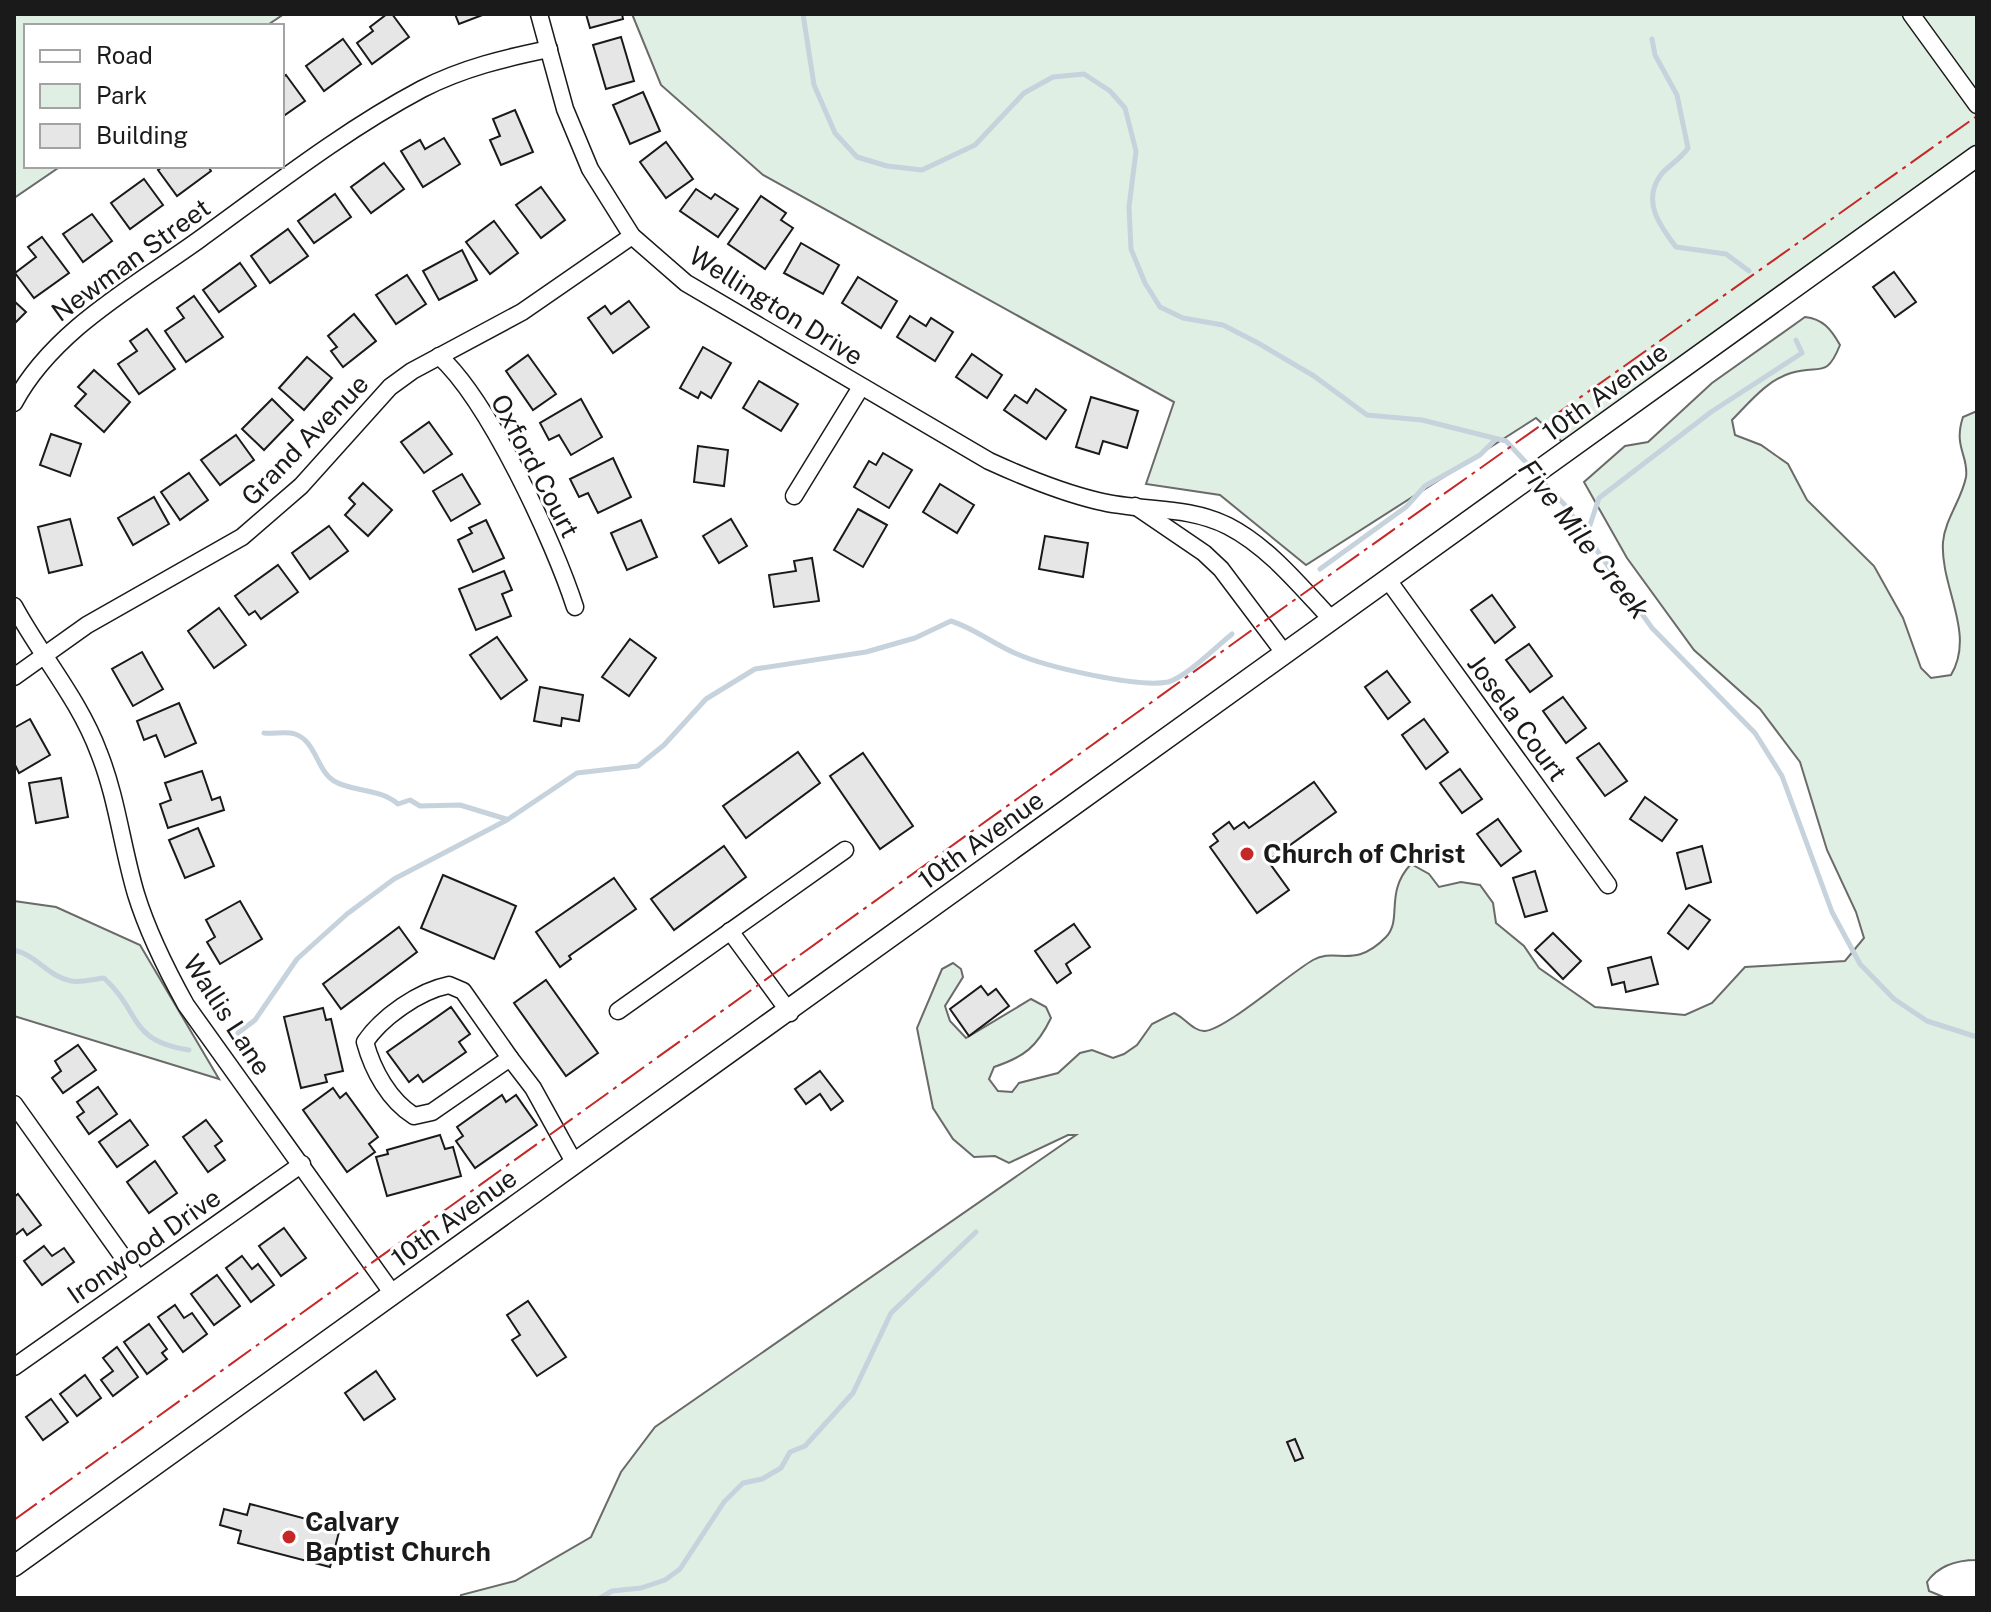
<svg xmlns="http://www.w3.org/2000/svg" width="1991" height="1612" viewBox="0 0 1991 1612" font-family="'Public Sans',sans-serif">
	<rect width="100%" height="100%" fill="#fff"/>
	<g fill="#e0efe3" stroke="#6a6a6a" stroke-width="2">
		<path d="M14,14h270l-18,12h-240v140h35l-47,32z"/>
		<path d="M632,14h1345v142l-407,293 -34,-31 -230,147 -86,-70 -74,-11 28,-82 -411,-227 -102,-90z"/>
		<path d="M1805,317c18,2 26,12 35,28 -14,35 -20,19 -49,28 -24,7 -42,30 -59,47l3,15 26,10 27,19 19,36 67,66 29,52 18,50 10,10 20,-3c25,-42 -11,-88 -8,-133 2,-23 19,-43 23,-65 3,-21 -13,-30 -3,-60l14,-6v1149c-20,0 -39,6 -50,22l2,9 17,7h-1486l1,-3 54,-14 76,-44 30,-65 34,-45 421,-292h-8l-59,28 -14,-7 -21,1 -21,-18 -20,-31 -16,-80 25,-59 11,-6 8,6 2,8 -18,29 5,15 16,17 65,-39 15,8 5,11c-14,29 -27,39 -57,49l-5,12 9,12 14,1 7,-9 39,-10 22,-20 12,-3 21,8 11,-4 13,-9 15,-21 22,-11c10,4 20,19 31,18 20,-1 85,-58 108,-71 23,-13 41,10 73,-23 17,-18 -2,-44 25,-73l18,10 10,13 22,-5 19,3 13,18 3,20 28,23 15,22 56,39 90,8 27,-12 33,-36 100,-6 19,-23 -8,-26 -29,-62 -27,-88 -40,-53 -66,-59 -67,-92 -43,-76 41,-36 23,-4 64,-59z"/>
		<path d="M14,901l42,6 84,38 79,134 -205,-63z"/>
	</g>
	<g fill="none" stroke-linecap="round" stroke-linejoin="round">
		<g stroke="#c6d2dc" stroke-width="5">
			<path d="M803,14l11,71 21,48 22,24 30,9 35,4 53,-25 49,-52 29,-16 31,-3 26,17 15,17 11,43 -7,56 2,42 14,34 15,24 23,11 40,7 35,18 56,33 53,39 55,5 84,21 28,30"/>
			<path d="M1652,39l3,16 22,40 11,53c-9,13 -23,20 -28,28 -18,26 0,50 16,71l50,7 23,17"/>
			<path d="M1540,479l24,25 88,124 103,105 27,43 50,136 28,52 34,35 33,22 50,16"/>
			<path d="M1587,534l12,-36 112,-86 91,-59 -6,-13"/>
			<path d="M1320,569l86,-62 19,-21 55,-31 15,-15"/>
			<path d="M264,733c9,1 23,-2 31,1 21,7 22,37 39,47 18,11 45,7 64,23l12,-4 10,6 40,-1 46,14"/>
			<path d="M14,950c22,5 35,27 57,31 10,2 23,-2 33,-3 38,35 24,63 85,72"/>
			<path d="M238,1033l17,-13 42,-61 50,-45 47,-35 113,-59 70,-47 61,-7 26,-21 42,-46 49,-30 111,-17 49,-14 36,-17c25,8 42,23 66,33 30,13 120,34 151,28 17,-4 49,-36 64,-48"/>
			<path d="M600,1598l12,-7 29,-3 24,-8 15,-11 44,-67 19,-19 19,-4 19,-11 9,-16 15,-6 48,-53 38,-80 85,-81"/>
		</g>
	</g>
	<g fill="#e6e6e6" stroke="#1a1a1a" stroke-width="2">
		<path d="M387,14h5l17,23 -37,27 -15,-21 16,-12 -3,-4z"/>
		<path d="M455,14h30l-26,10z"/>
		<path d="M586,14h36l1,5 -33,9z"/>
		<path d="M621,37l13,44 -28,8 -13,-44z"/>
		<path d="M343,39l18,25 -37,27 -18,-25z"/>
		<path d="M286,75l19,26 -23,16v-39z"/>
		<path d="M643,92l17,39 -30,13 -17,-39z"/>
		<path d="M515,110l18,42 -32,13 -11,-25 10,-4 -7,-17z"/>
		<path d="M444,138l16,26 -37,23 -22,-36 19,-11 5,9z"/>
		<path d="M666,142l27,37 -27,19 -26,-36z"/>
		<path d="M384,163l20,26 -33,24 -20,-26z"/>
		<path d="M164,166h44l3,5 -34,25 -19,-26z"/>
		<path d="M144,179l19,26 -33,24 -19,-26z"/>
		<path d="M541,187l24,33 -24,18 -25,-33z"/>
		<path d="M696,189l15,10 4,-5 23,15 -20,28 -38,-26z"/>
		<path d="M335,194l16,23 -37,26 -16,-22z"/>
		<path d="M761,196l25,17 -5,7 12,8 -28,41 -37,-25z"/>
		<path d="M92,214l20,27 -29,21 -20,-28z"/>
		<path d="M494,221l24,32 -28,21 -24,-32z"/>
		<path d="M288,229l20,27 -38,27 -19,-27z"/>
		<path d="M42,237l27,36 -35,25 -19,-25 21,-16 -8,-10z"/>
		<path d="M801,243l38,22 -16,29 -39,-21z"/>
		<path d="M462,250l15,30 -38,20 -16,-29z"/>
		<path d="M240,263l16,23 -37,26 -16,-22z"/>
		<path d="M1894,272l22,30 -21,15 -22,-30z"/>
		<path d="M407,275l19,29 -30,20 -20,-29z"/>
		<path d="M858,277l39,24 -16,27 -39,-25z"/>
		<path d="M194,296l29,41 -37,25 -21,-31 19,-13 -7,-10z"/>
		<path d="M14,301l12,11 -12,12z"/>
		<path d="M629,301l20,26 -36,26 -25,-35 17,-12 6,8z"/>
		<path d="M354,314l22,27 -33,26 -12,-16 6,-4 -9,-11z"/>
		<path d="M910,316l16,10 5,-8 22,14 -18,29 -38,-24z"/>
		<path d="M147,329l28,40 -36,25 -21,-30 19,-13 -7,-10z"/>
		<path d="M703,347l28,16 -20,35 -10,-6 -3,6 -18,-10z"/>
		<path d="M972,354l30,21 -15,23 -31,-21z"/>
		<path d="M528,355l28,39 -23,16 -27,-39z"/>
		<path d="M307,357l25,21 -28,32 -25,-22z"/>
		<path d="M94,370l36,32 -26,30 -29,-26 11,-12 -8,-7z"/>
		<path d="M759,381l39,23 -17,27 -38,-23z"/>
		<path d="M1036,389l30,21 -20,29 -42,-29 11,-15 12,8z"/>
		<path d="M1091,397l47,14 -11,37 -24,-7 -4,13 -23,-7z"/>
		<path d="M272,399l21,21 -29,30 -22,-21z"/>
		<path d="M581,399l21,38 -31,18 -12,-20 -10,5 -9,-17z"/>
		<path d="M429,422l23,32 -28,19 -23,-31z"/>
		<path d="M51,434l30,10 -11,32 -30,-11z"/>
		<path d="M236,435l18,25 -34,25 -19,-25z"/>
		<path d="M698,446l30,4 -4,36 -30,-4z"/>
		<path d="M883,453l29,17 -23,38 -35,-21 15,-26 7,4z"/>
		<path d="M613,458l18,39 -33,16 -10,-20 -9,4 -9,-18z"/>
		<path d="M189,473l19,27 -28,20 -19,-28z"/>
		<path d="M462,474l18,30 -29,17 -18,-30z"/>
		<path d="M363,483l29,27 -24,26 -23,-21 10,-11 -6,-6z"/>
		<path d="M940,484l34,21 -17,28 -34,-21z"/>
		<path d="M154,497l15,27 -36,21 -15,-27z"/>
		<path d="M858,509l29,16 -24,42 -29,-17z"/>
		<path d="M70,519l12,46 -33,8 -11,-46z"/>
		<path d="M731,519l16,27 -28,17 -16,-27z"/>
		<path d="M486,520l18,38 -31,14 -15,-32 14,-7 -3,-5z"/>
		<path d="M641,520l16,37 -30,13 -16,-37z"/>
		<path d="M329,526l19,25 -38,28 -18,-26z"/>
		<path d="M1045,536l43,7 -5,34 -44,-8z"/>
		<path d="M812,558l7,43 -45,6 -5,-32 27,-4 -2,-10z"/>
		<path d="M278,565l20,27 -37,27 -6,-8 -6,4 -14,-19z"/>
		<path d="M504,571l8,19 -10,4 9,22 -35,14 -17,-41z"/>
		<path d="M1492,595l23,32 -20,16 -24,-33z"/>
		<path d="M219,608l27,37 -32,23 -26,-37z"/>
		<path d="M497,637l30,43 -26,19 -31,-44z"/>
		<path d="M630,639l26,19 -27,38 -27,-19z"/>
		<path d="M1529,644l23,32 -22,16 -24,-32z"/>
		<path d="M142,652l21,37 -30,17 -21,-37z"/>
		<path d="M1387,671l23,31 -22,17 -23,-32z"/>
		<path d="M540,687l43,8 -4,26 -17,-3 -1,8 -27,-5z"/>
		<path d="M1563,697l23,31 -20,15 -23,-32z"/>
		<path d="M179,703l17,40 -31,14 -9,-22 -12,5 -7,-19z"/>
		<path d="M30,719l20,36 -31,18 -5,-10v-35z"/>
		<path d="M1424,719l24,33 -22,17 -24,-34z"/>
		<path d="M1599,743l28,38 -22,15 -28,-38z"/>
		<path d="M798,752l22,31 -74,55 -23,-32z"/>
		<path d="M863,753l50,73 -33,23 -50,-73z"/>
		<path d="M1460,769l22,30 -20,14 -22,-30z"/>
		<path d="M202,771l10,29 8,-3 4,13 -56,18 -8,-24 11,-4 -6,-17z"/>
		<path d="M61,778l7,39 -32,6 -7,-40z"/>
		<path d="M1314,782l22,30 -68,49 21,29 -32,23 -47,-66 8,-6 -5,-7 16,-12 5,7 10,-7 5,6z"/>
		<path d="M1645,797l32,23 -15,21 -32,-22z"/>
		<path d="M1498,819l23,32 -20,15 -24,-32z"/>
		<path d="M198,828l16,38 -29,12 -16,-38z"/>
		<path d="M724,846l22,31 -72,53 -23,-31z"/>
		<path d="M1702,846l9,36 -25,7 -9,-36z"/>
		<path d="M1535,871l12,40 -22,6 -12,-39z"/>
		<path d="M443,875l73,31 -22,53 -73,-31z"/>
		<path d="M614,878l22,31 -67,47 2,3 -11,8 -24,-35z"/>
		<path d="M240,901l22,38 -42,25 -13,-22 8,-5 -9,-17z"/>
		<path d="M1689,905l21,15 -22,29 -20,-16z"/>
		<path d="M1074,924l16,23 -24,17 5,9 -14,10 -22,-32z"/>
		<path d="M399,927l18,25 -76,57 -18,-25z"/>
		<path d="M1553,933l28,28 -18,18 -28,-29z"/>
		<path d="M1651,957l7,27 -32,8 -2,-10 -12,3 -4,-17z"/>
		<path d="M546,980l52,73 -32,23 -52,-73z"/>
		<path d="M981,986l7,9 8,-6 13,17 -40,30 -19,-27z"/>
		<path d="M451,1007l19,27 -11,8 7,10 -43,30 -5,-7 -9,7 -22,-30z"/>
		<path d="M323,1008l3,12 5,-1 12,52 -18,4 2,7 -26,6 -17,-71z"/>
		<path d="M78,1045l18,25 -33,23 -11,-15 9,-7 -6,-10z"/>
		<path d="M820,1071l23,30 -12,9 -11,-16 -14,10 -11,-15z"/>
		<path d="M98,1087l19,27 -28,20 -12,-17 7,-5 -7,-10z"/>
		<path d="M333,1088l7,10 6,-5 32,44 -9,7 6,8 -28,20 -44,-62z"/>
		<path d="M502,1095l4,7 10,-7 21,30 -62,43 -19,-27 7,-5 -6,-9z"/>
		<path d="M130,1120l18,25 -31,22 -18,-25z"/>
		<path d="M206,1120l16,21 -7,5 10,14 -17,12 -25,-35z"/>
		<path d="M440,1135l5,14 8,-2 8,29 -74,20 -11,-39 12,-3 -1,-4z"/>
		<path d="M155,1161l22,32 -28,20 -22,-31z"/>
		<path d="M18,1194l23,31 -14,10 -4,-6 -9,7v-39z"/>
		<path d="M284,1228l22,30 -25,18 -22,-30z"/>
		<path d="M44,1246l8,10 12,-8 10,14 -32,23 -18,-24z"/>
		<path d="M242,1256l10,13 6,-5 16,21 -23,17 -25,-34z"/>
		<path d="M217,1275l23,31 -26,19 -23,-31z"/>
		<path d="M528,1301l38,56 -29,19 -25,-36 8,-5 -13,-20z"/>
		<path d="M175,1305l9,13 8,-5 15,21 -24,18 -25,-35z"/>
		<path d="M149,1324l18,25 -5,4 5,6 -20,15 -23,-32z"/>
		<path d="M117,1347l21,30 -25,19 -12,-16 12,-9 -10,-13z"/>
		<path d="M376,1371l19,28 -31,21 -19,-27z"/>
		<path d="M85,1375l16,23 -24,18 -17,-22z"/>
		<path d="M51,1399l17,23 -25,18 -17,-23z"/>
		<path d="M1295,1439l8,19 -8,3 -8,-19z"/>
		<path d="M250,1504l90,24 -10,39 -92,-24 3,-12 -21,-6 4,-16 23,6z"/>
	</g>
	<g fill="none" stroke-linecap="round" stroke-linejoin="round">
		<defs>
			<g id="minor">
				<path d="M539,14l26,95 25,60 42,67 54,47 303,178c35,16 71,31 109,40 44,11 88,4 130,25 41,21 73,61 104,94"/>
				<path d="M1911,14l66,91"/>
				<path d="M439,356c50,45 115,186 136,251"/>
				<path d="M14,403c39,-73 121,-117 186,-164 72,-52 143,-108 222,-150 41,-21 83,-31 127,-40"/>
				<path d="M794,496l67,-109"/>
				<path d="M1135,506l69,47 17,16 64,85"/>
				<path d="M1388,580l220,305"/>
				<path d="M14,606c27,50 65,93 85,147 18,45 23,94 37,141 12,39 30,75 50,111l207,289"/>
				<path d="M14,677l73,-52 155,-88 59,-51 89,-99 22,-16 110,-59 110,-76"/>
				<path d="M730,931l60,82"/>
				<path d="M449,985l14,6 47,67 -78,54 -18,4c-25,-16 -41,-45 -49,-74 17,-25 54,-51 84,-57z"/>
				<path d="M618,1011l227,-161"/>
				<path d="M510,1058l23,30 42,76"/>
				<path d="M14,1104l124,174"/>
				<path d="M14,1367l288,-203"/>
			</g>
			<path id="tertiary" d="M14,1566c655,-470 1310,-939 1963,-1410"/>
		</defs>
		<use href="#minor" stroke="#1a1a1a" stroke-width="19"/>
		<use href="#tertiary" stroke="#1a1a1a" stroke-width="23"/>
		<use href="#minor" stroke="#fff" stroke-width="16"/>
		<use href="#tertiary" stroke="#fff" stroke-width="20"/>
		<path stroke="#c62828" stroke-width="2" stroke-dasharray="28 6 4 6" stroke-linecap="butt" d="M14,1520l1231,-885 732,-519"/>
	</g>
	<g fill="#c62828" stroke="#fff" stroke-width="3">
		<circle cx="1247" cy="854" r="8"/>
		<circle cx="289" cy="1537" r="8"/>
	</g>
	<g text-anchor="middle" stroke-width="6" stroke-linejoin="round" paint-order="stroke">
		<g font-size="26" fill="#1a1a1a" stroke="#fff">
			<text transform="translate(131 260) rotate(-36)" y="9">Newman Street</text>
			<text transform="translate(776 306) rotate(32)" y="9">Wellington Drive</text>
			<text transform="translate(1605 392) rotate(-36)" y="9">10th Avenue</text>
			<text transform="translate(305 440) rotate(-46)" y="9">Grand Avenue</text>
			<text transform="translate(535 466) rotate(62)" y="9">Oxford Court</text>
			<text transform="translate(1517 718) rotate(54)" y="9">Josela Court</text>
			<text transform="translate(981 840) rotate(-36)" y="9">10th Avenue</text>
			<text transform="translate(227 1015) rotate(57)" y="9">Wallis Lane</text>
			<text transform="translate(454 1218) rotate(-36)" y="9">10th Avenue</text>
			<text transform="translate(144 1246) rotate(-35)" y="9">Ironwood Drive</text>
		</g>
		<g font-size="26" font-weight="bold" fill="#1a1a1a" stroke="#fff" text-anchor="start">
			<text x="1263" y="863">Church of Christ</text>
			<text x="305" y="1531">Calvary<tspan x="305" dy="30">Baptist Church</tspan></text>
		</g>
		<g font-size="28" font-style="italic" fill="#1a1a1a" stroke="#fff">
			<text transform="translate(1584 539) rotate(52)" y="10">Five Mile Creek</text>
		</g>
	</g>
	<rect width="1991" height="1612" fill="none" stroke="#1a1a1a" stroke-width="32"/>
	<rect x="24" y="24" width="260" height="144" fill="#ffffff" stroke="#a3a3a3" stroke-width="2"/>
	<rect x="40" y="50" width="40" height="12" fill="#ffffff" stroke="#a3a3a3" stroke-width="2"/>
	<text x="96" y="64" font-size="24" fill="#1a1a1a">Road</text>
	<rect x="40" y="84" width="40" height="24" fill="#e0efe3" stroke="#a3a3a3" stroke-width="2"/>
	<text x="96" y="104" font-size="24" fill="#1a1a1a">Park</text>
	<rect x="40" y="124" width="40" height="24" fill="#e6e6e6" stroke="#a3a3a3" stroke-width="2"/>
	<text x="96" y="144" font-size="24" fill="#1a1a1a">Building</text>
</svg>
